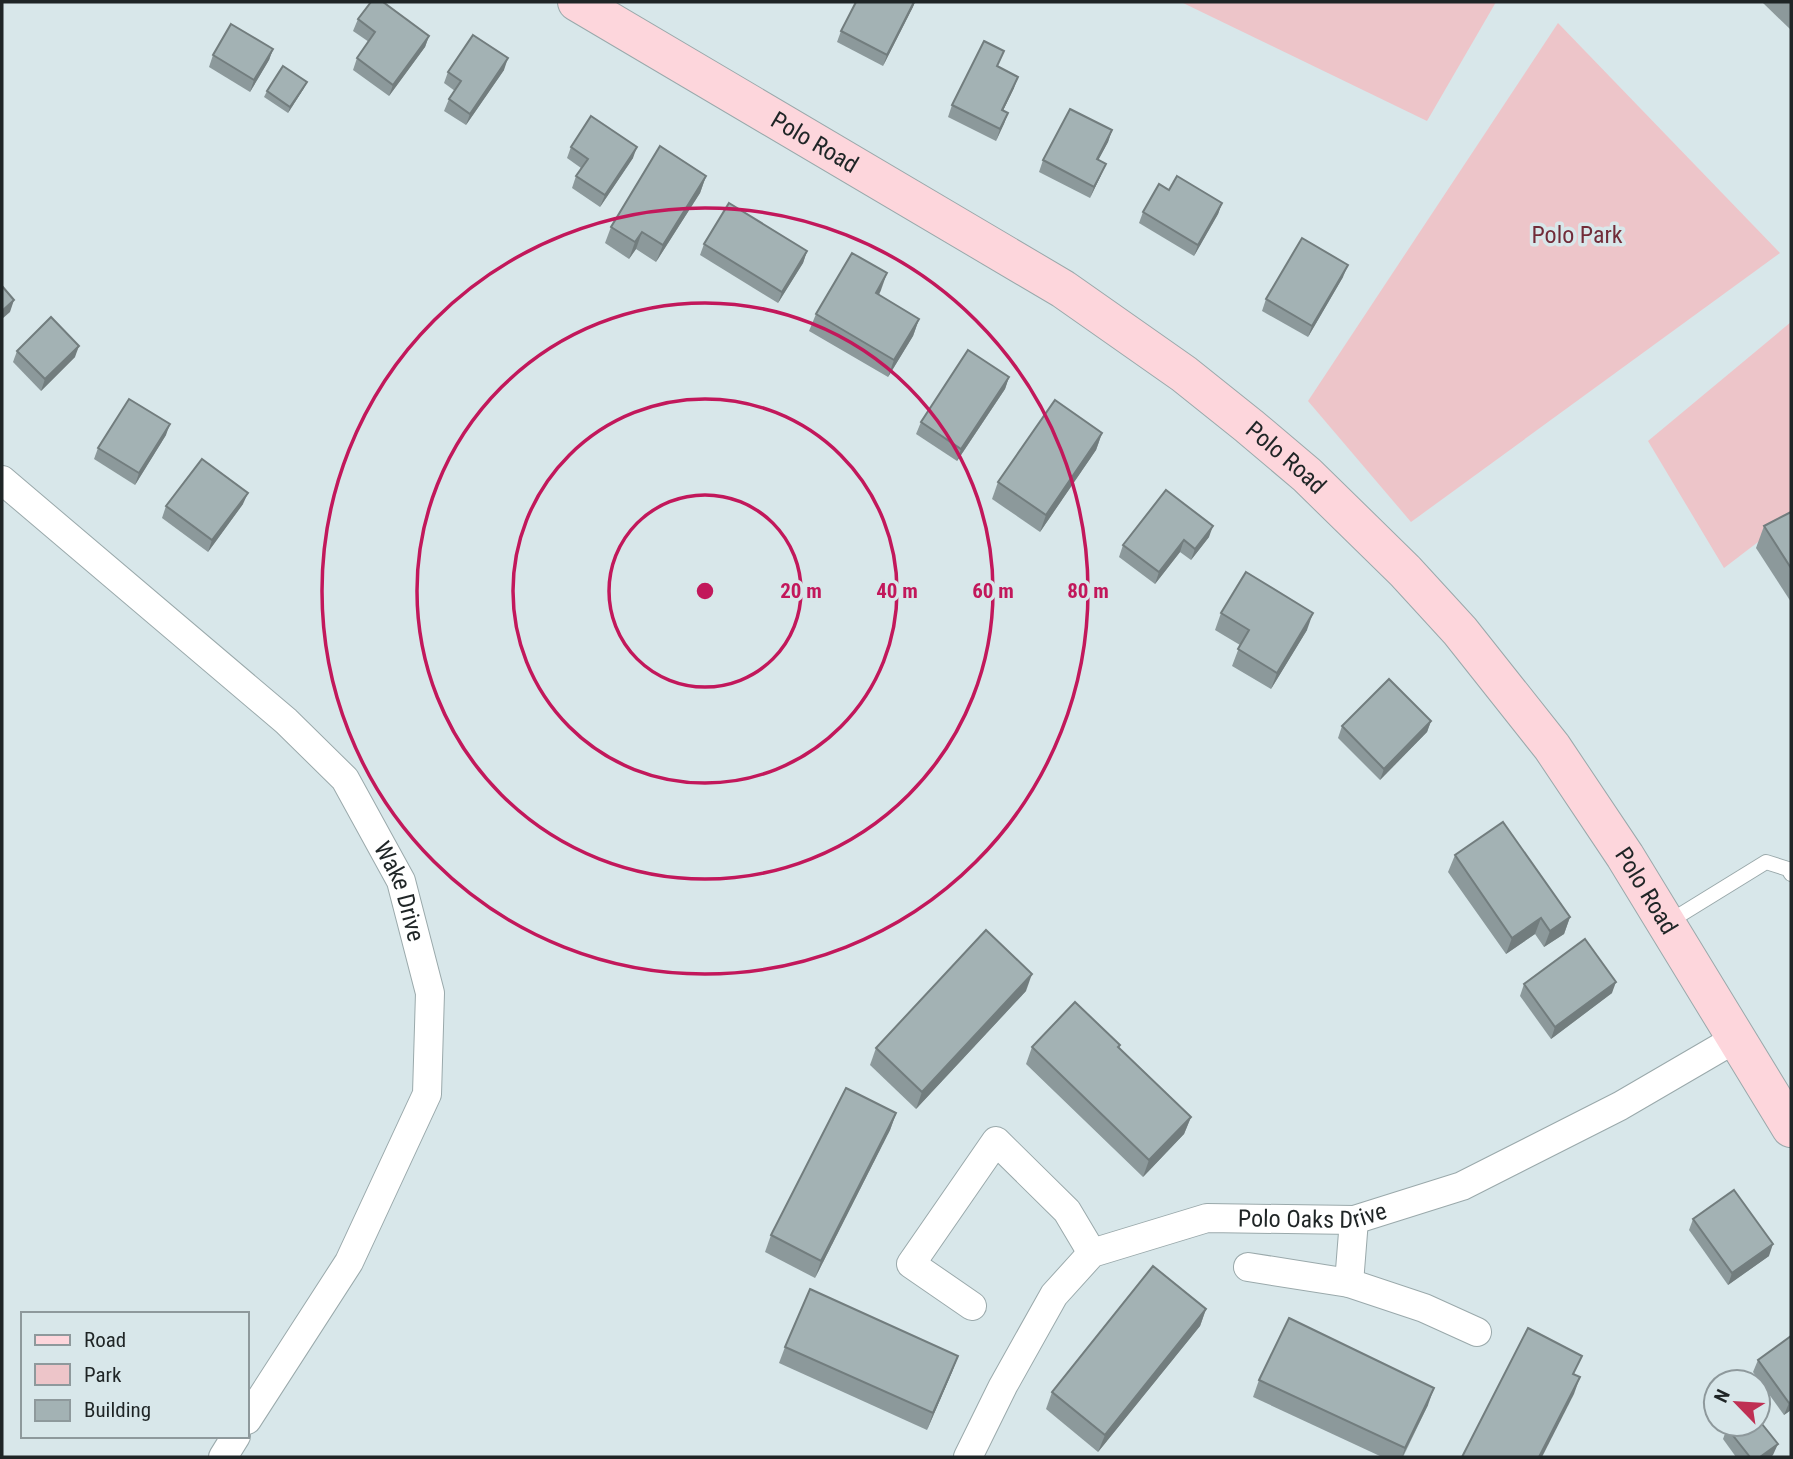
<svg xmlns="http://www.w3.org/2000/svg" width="1793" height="1459" viewBox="0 0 1793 1459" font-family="'Roboto Condensed',sans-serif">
	<rect width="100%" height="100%" fill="#d8e7ea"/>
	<g fill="#edc5c9">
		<path d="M1181,2h315l-69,119z"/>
		<path d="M1558,23l222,230 -369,269 -103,-121z"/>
		<path d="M1791,322v195l-67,51 -76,-127z"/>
	</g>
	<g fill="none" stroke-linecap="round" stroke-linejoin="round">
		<defs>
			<path id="lane" d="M1667,923l99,-61 22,7 3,5"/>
			<g id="street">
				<path id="s1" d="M2,480l284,241 59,58 56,102 29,112 -3,101 -78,168 -102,158"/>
				<path d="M1248,1267l101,16 5,-63"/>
				<path d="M1349,1283l75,25 53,24"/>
				<path d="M972,1306l-61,-42 85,-123 71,70 25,42"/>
				<path d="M223,1457l13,-21"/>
				<path id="s2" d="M968,1457l35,-71 51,-91 38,-42 115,-35 147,2 108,-34 158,-80 115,-67"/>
			</g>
			<g id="secondary">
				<path id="s3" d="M577,2l486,287 121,85 65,52 58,49 98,96 55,60 92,116 73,109 166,272"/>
			</g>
		</defs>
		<use href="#lane" stroke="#9aa9ab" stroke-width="16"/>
		<use href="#street" stroke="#9aa9ab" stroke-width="30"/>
		<use href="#secondary" stroke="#9aa9ab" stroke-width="40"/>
		<use href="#lane" stroke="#fff" stroke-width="14"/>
		<use href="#street" stroke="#fff" stroke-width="28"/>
		<use href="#secondary" stroke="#fdd6dc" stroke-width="38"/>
	</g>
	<g fill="#8c999b">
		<path d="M856,2h59l-32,64 -46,-24 4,-11z"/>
		<path d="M1762,2h29v28z"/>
		<path d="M358,19l71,17 -4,11 -36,49 -36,-26 4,-12 12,-16 -16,-11z"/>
		<path d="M273,49l-4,11 -19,32 -41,-25 4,-12z"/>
		<path d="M998,66l16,22 -11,22 5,3 -12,28 -48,-24 4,-12z"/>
		<path d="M504,70l-38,55 -22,-14 5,-12 6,-8 -11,-8 4,-11z"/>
		<path d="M304,88l-16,25 -24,-16 3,-6z"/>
		<path d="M1112,130l-4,12 -10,18 3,15 -11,23 -51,-26 4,-12z"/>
		<path d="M571,147l62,11 -33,49 -28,-19 4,-12 5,-8 -14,-10z"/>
		<path d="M706,176l-6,17 -44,69 -20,-13 -7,10 -24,-16 6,-16z"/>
		<path d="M1169,190l53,13 -4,11 -24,42 -55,-33 4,-11z"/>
		<path d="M704,244l103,7 -4,12 -25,40 -78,-48z"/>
		<path d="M1343,277l-35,60 -46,-26 4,-12z"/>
		<path d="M881,290l-2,5 40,24 -6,17 -25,41 -79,-46 7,-17z"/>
		<path d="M17,351l58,6 -34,34 -28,-29z"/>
		<path d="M1009,377l-4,12 -48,72 -41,-27 5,-12z"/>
		<path d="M1102,433l-6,17 -56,82 -48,-33 6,-17z"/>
		<path d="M166,435l-31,50 -41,-26 4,-11z"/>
		<path d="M243,504l-35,48 -46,-34 4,-12z"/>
		<path d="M1791,512v90l-35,-54 8,-22z"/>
		<path d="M1209,537l-18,23 -11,-8 -25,32 -36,-27 4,-12z"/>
		<path d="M1221,613l86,17 -36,59 -39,-23 8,-21 -25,-15z"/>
		<path d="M1431,721l-4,11 -47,48 -42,-42 4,-12z"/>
		<path d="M1455,855l115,62 -6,17 -20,13 -9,-13 -29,20 -58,-82z"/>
		<path d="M1524,984l88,9 -61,46 -31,-43z"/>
		<path d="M1026,991l-110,118 -46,-44 6,-17z"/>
		<path d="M1120,1045l-1,3 72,69 -7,17 -41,43 -117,-113 6,-17z"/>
		<path d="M896,1114l-6,16 -75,148 -50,-26 6,-17z"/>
		<path d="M1693,1219l76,37 -41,29 -39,-55z"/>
		<path d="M1206,1309l-6,17 -102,126 -52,-43 6,-17z"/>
		<path d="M1791,1336v74l-7,5 -31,-43 5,-12z"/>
		<path d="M785,1347l173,9 -6,16 -25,58 -148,-67z"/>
		<path d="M1259,1380l169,25 -25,52h-21l-129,-60z"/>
		<path d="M1727,1428l46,27 -3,2h-34l-13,-18z"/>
	</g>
	<g fill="#727d7e">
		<path d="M914,2h1l-2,5 -30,59 4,-11z"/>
		<path d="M429,36l-4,11 -36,49 4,-11z"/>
		<path d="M273,49l-4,11 -19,32 4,-12z"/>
		<path d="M508,58l-4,12 -38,55 4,-11z"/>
		<path d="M1018,77l-4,11 -16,33 4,-11z"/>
		<path d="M307,82l-3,6 -16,25 2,-6z"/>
		<path d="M1008,113l-4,11 -8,17 4,-12z"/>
		<path d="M1112,130l-4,12 -15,28 4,-11z"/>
		<path d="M637,147l-4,11 -33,49 5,-12z"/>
		<path d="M1106,164l-5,11 -11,23 4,-11z"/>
		<path d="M706,176l-6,17 -44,69 7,-17z"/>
		<path d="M1222,203l-4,11 -24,42 4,-11z"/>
		<path d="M642,232l-6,17 -7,10 6,-17z"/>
		<path d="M807,251l-4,12 -25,40 4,-11z"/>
		<path d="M1348,265l-5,12 -35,60 4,-11z"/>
		<path d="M887,273l-6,17 -11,20 6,-17z"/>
		<path d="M14,300l-4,12 -8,7v-8z"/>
		<path d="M919,319l-6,17 -25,41 6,-17z"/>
		<path d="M79,346l-4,11 -34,34 4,-12z"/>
		<path d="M1009,377l-4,12 -48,72 4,-12z"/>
		<path d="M170,424l-4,11 -31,50 4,-12z"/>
		<path d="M1102,433l-6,17 -56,82 6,-17z"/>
		<path d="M248,493l-5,11 -35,48 4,-12z"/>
		<path d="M1213,526l-4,11 -18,23 4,-11z"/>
		<path d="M1184,540l-4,12 -25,32 4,-12z"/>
		<path d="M1313,613l-6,17 -36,59 6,-16z"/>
		<path d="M1431,721l-4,11 -47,48 4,-11z"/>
		<path d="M1570,917l-6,17 -20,13 6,-16z"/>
		<path d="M1541,918l-6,16 -29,20 6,-16z"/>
		<path d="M1032,974l-6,17 -110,118 6,-17z"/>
		<path d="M1616,982l-4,11 -61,46 4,-12z"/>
		<path d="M896,1113l-6,17 -75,148 6,-17z"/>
		<path d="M1191,1117l-7,17 -41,43 6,-17z"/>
		<path d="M1773,1244l-4,12 -41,29 4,-12z"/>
		<path d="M1206,1309l-6,17 -102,126 7,-17z"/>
		<path d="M958,1356l-6,16 -25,58 6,-17z"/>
		<path d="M1580,1377l-6,17 -32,63h-3z"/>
		<path d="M1434,1388l-6,17 -26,52 3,-9z"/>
		<path d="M1791,1402v8l-7,5 5,-12z"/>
		<path d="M1778,1444l-5,11 -3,2h-10z"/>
	</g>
	<g fill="#a3b2b4" stroke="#727d7e" stroke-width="2">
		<path d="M371,2h12l46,34 -36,49 -36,-27 18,-26 -17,-13z"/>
		<path d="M856,2h58l-27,53 -46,-24z"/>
		<path d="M231,24l42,25 -19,31 -41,-25z"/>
		<path d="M473,35l35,23 -38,56 -21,-15 12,-18 -13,-9z"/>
		<path d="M984,41l20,10 -7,15 21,11 -16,33 6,3 -8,16 -48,-24z"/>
		<path d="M283,66l24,16 -17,25 -23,-16z"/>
		<path d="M1070,109l42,21 -15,29 9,5 -12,23 -51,-27z"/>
		<path d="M591,116l46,31 -32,48 -29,-19 12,-17 -17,-12z"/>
		<path d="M660,146l46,30 -43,69 -21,-13 -7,10 -24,-15z"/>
		<path d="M1177,176l45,27 -24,42 -55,-33 16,-28 10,6z"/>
		<path d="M729,203l78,48 -25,41 -78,-48z"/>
		<path d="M1302,238l46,27 -36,61 -46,-27z"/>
		<path d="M852,253l35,20 -11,20 43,26 -25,41 -78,-46z"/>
		<path d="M2,286l12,14 -12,11z"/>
		<path d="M51,317l28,29 -34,33 -28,-28z"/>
		<path d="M968,350l41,27 -48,72 -40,-27z"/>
		<path d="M129,399l41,25 -31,49 -41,-25z"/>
		<path d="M1055,400l47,33 -56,82 -48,-33z"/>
		<path d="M202,459l46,34 -36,47 -46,-34z"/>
		<path d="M1166,490l47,36 -18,23 -11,-9 -25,32 -36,-27z"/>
		<path d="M1791,512v56l-27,-42z"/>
		<path d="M1246,572l67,41 -36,60 -39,-24 11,-19 -28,-17z"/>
		<path d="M1389,679l42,42 -47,48 -42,-43z"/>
		<path d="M1503,822l67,95 -20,14 -9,-13 -29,20 -57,-83z"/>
		<path d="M986,930l46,44 -110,118 -46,-44z"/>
		<path d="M1585,939l31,43 -61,45 -31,-43z"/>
		<path d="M1075,1002l45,43 -2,2 73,70 -42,43 -117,-113z"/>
		<path d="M846,1088l50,25 -75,148 -50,-26z"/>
		<path d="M1734,1190l39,54 -41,29 -39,-54z"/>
		<path d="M1153,1266l53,43 -101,126 -53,-43z"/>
		<path d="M810,1289l148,67 -25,57 -148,-66z"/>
		<path d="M1289,1318l145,70 -29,60 -146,-68z"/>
		<path d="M1528,1328l54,28 -9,18 7,3 -41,80h-77z"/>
		<path d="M1791,1336v66l-2,1 -31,-43z"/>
		<path d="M1758,1419l20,25 -18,13h-10l-23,-29 5,-4h26z"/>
	</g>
	<g fill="none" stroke="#c2185b" stroke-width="3.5">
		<circle cx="705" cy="591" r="96"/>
		<circle cx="705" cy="591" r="192"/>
		<circle cx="705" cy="591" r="288"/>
		<circle cx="705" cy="591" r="383"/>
	</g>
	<g text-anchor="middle" stroke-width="7" stroke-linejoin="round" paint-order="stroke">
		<g font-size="24" fill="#1f2526" stroke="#d8e7ea">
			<text dy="8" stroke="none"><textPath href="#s3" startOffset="276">Polo Road</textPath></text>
			<text dy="8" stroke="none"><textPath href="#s3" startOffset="844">Polo Road</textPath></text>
			<text dy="8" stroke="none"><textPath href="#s3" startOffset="1410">Polo Road</textPath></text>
			<text dy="8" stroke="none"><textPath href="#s1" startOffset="581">Wake Drive</textPath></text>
			<text dy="8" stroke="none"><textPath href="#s2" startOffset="466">Polo Oaks Drive</textPath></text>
		</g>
		<g font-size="24" fill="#712c39" stroke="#d8e7ea">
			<text x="1577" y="243">Polo Park</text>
		</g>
	</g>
	<circle cx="705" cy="591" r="10" fill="#c2185b" stroke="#d8e7ea" stroke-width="3.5"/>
	<g font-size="21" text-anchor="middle" font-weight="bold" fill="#c2185b" stroke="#d8e7ea" stroke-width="7" stroke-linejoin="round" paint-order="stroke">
		<text x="801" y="598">20 m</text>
		<text x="897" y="598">40 m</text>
		<text x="993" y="598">60 m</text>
		<text x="1088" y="598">80 m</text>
	</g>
	<rect width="1793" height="1459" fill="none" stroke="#1f2526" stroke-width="7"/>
	<rect x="21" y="1312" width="228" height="126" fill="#d8e7ea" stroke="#8e999c" stroke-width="2"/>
	<rect x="35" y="1335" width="35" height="10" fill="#fdd6dc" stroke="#8e999c" stroke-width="2"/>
	<text x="84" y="1347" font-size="21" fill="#1f2526">Road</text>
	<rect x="35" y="1364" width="35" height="21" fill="#edc5c9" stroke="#8e999c" stroke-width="2"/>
	<text x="84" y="1382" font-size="21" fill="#1f2526">Park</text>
	<rect x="35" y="1400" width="35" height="21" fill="#a3b2b4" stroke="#8e999c" stroke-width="2"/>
	<text x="84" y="1417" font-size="21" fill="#1f2526">Building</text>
	<g transform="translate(1737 1403) rotate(295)"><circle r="33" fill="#d8e7ea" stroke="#8e999c" stroke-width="2"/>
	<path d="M0-5L12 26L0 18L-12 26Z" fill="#bf2f53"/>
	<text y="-10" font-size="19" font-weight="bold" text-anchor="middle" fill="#1f2526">N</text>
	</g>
</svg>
